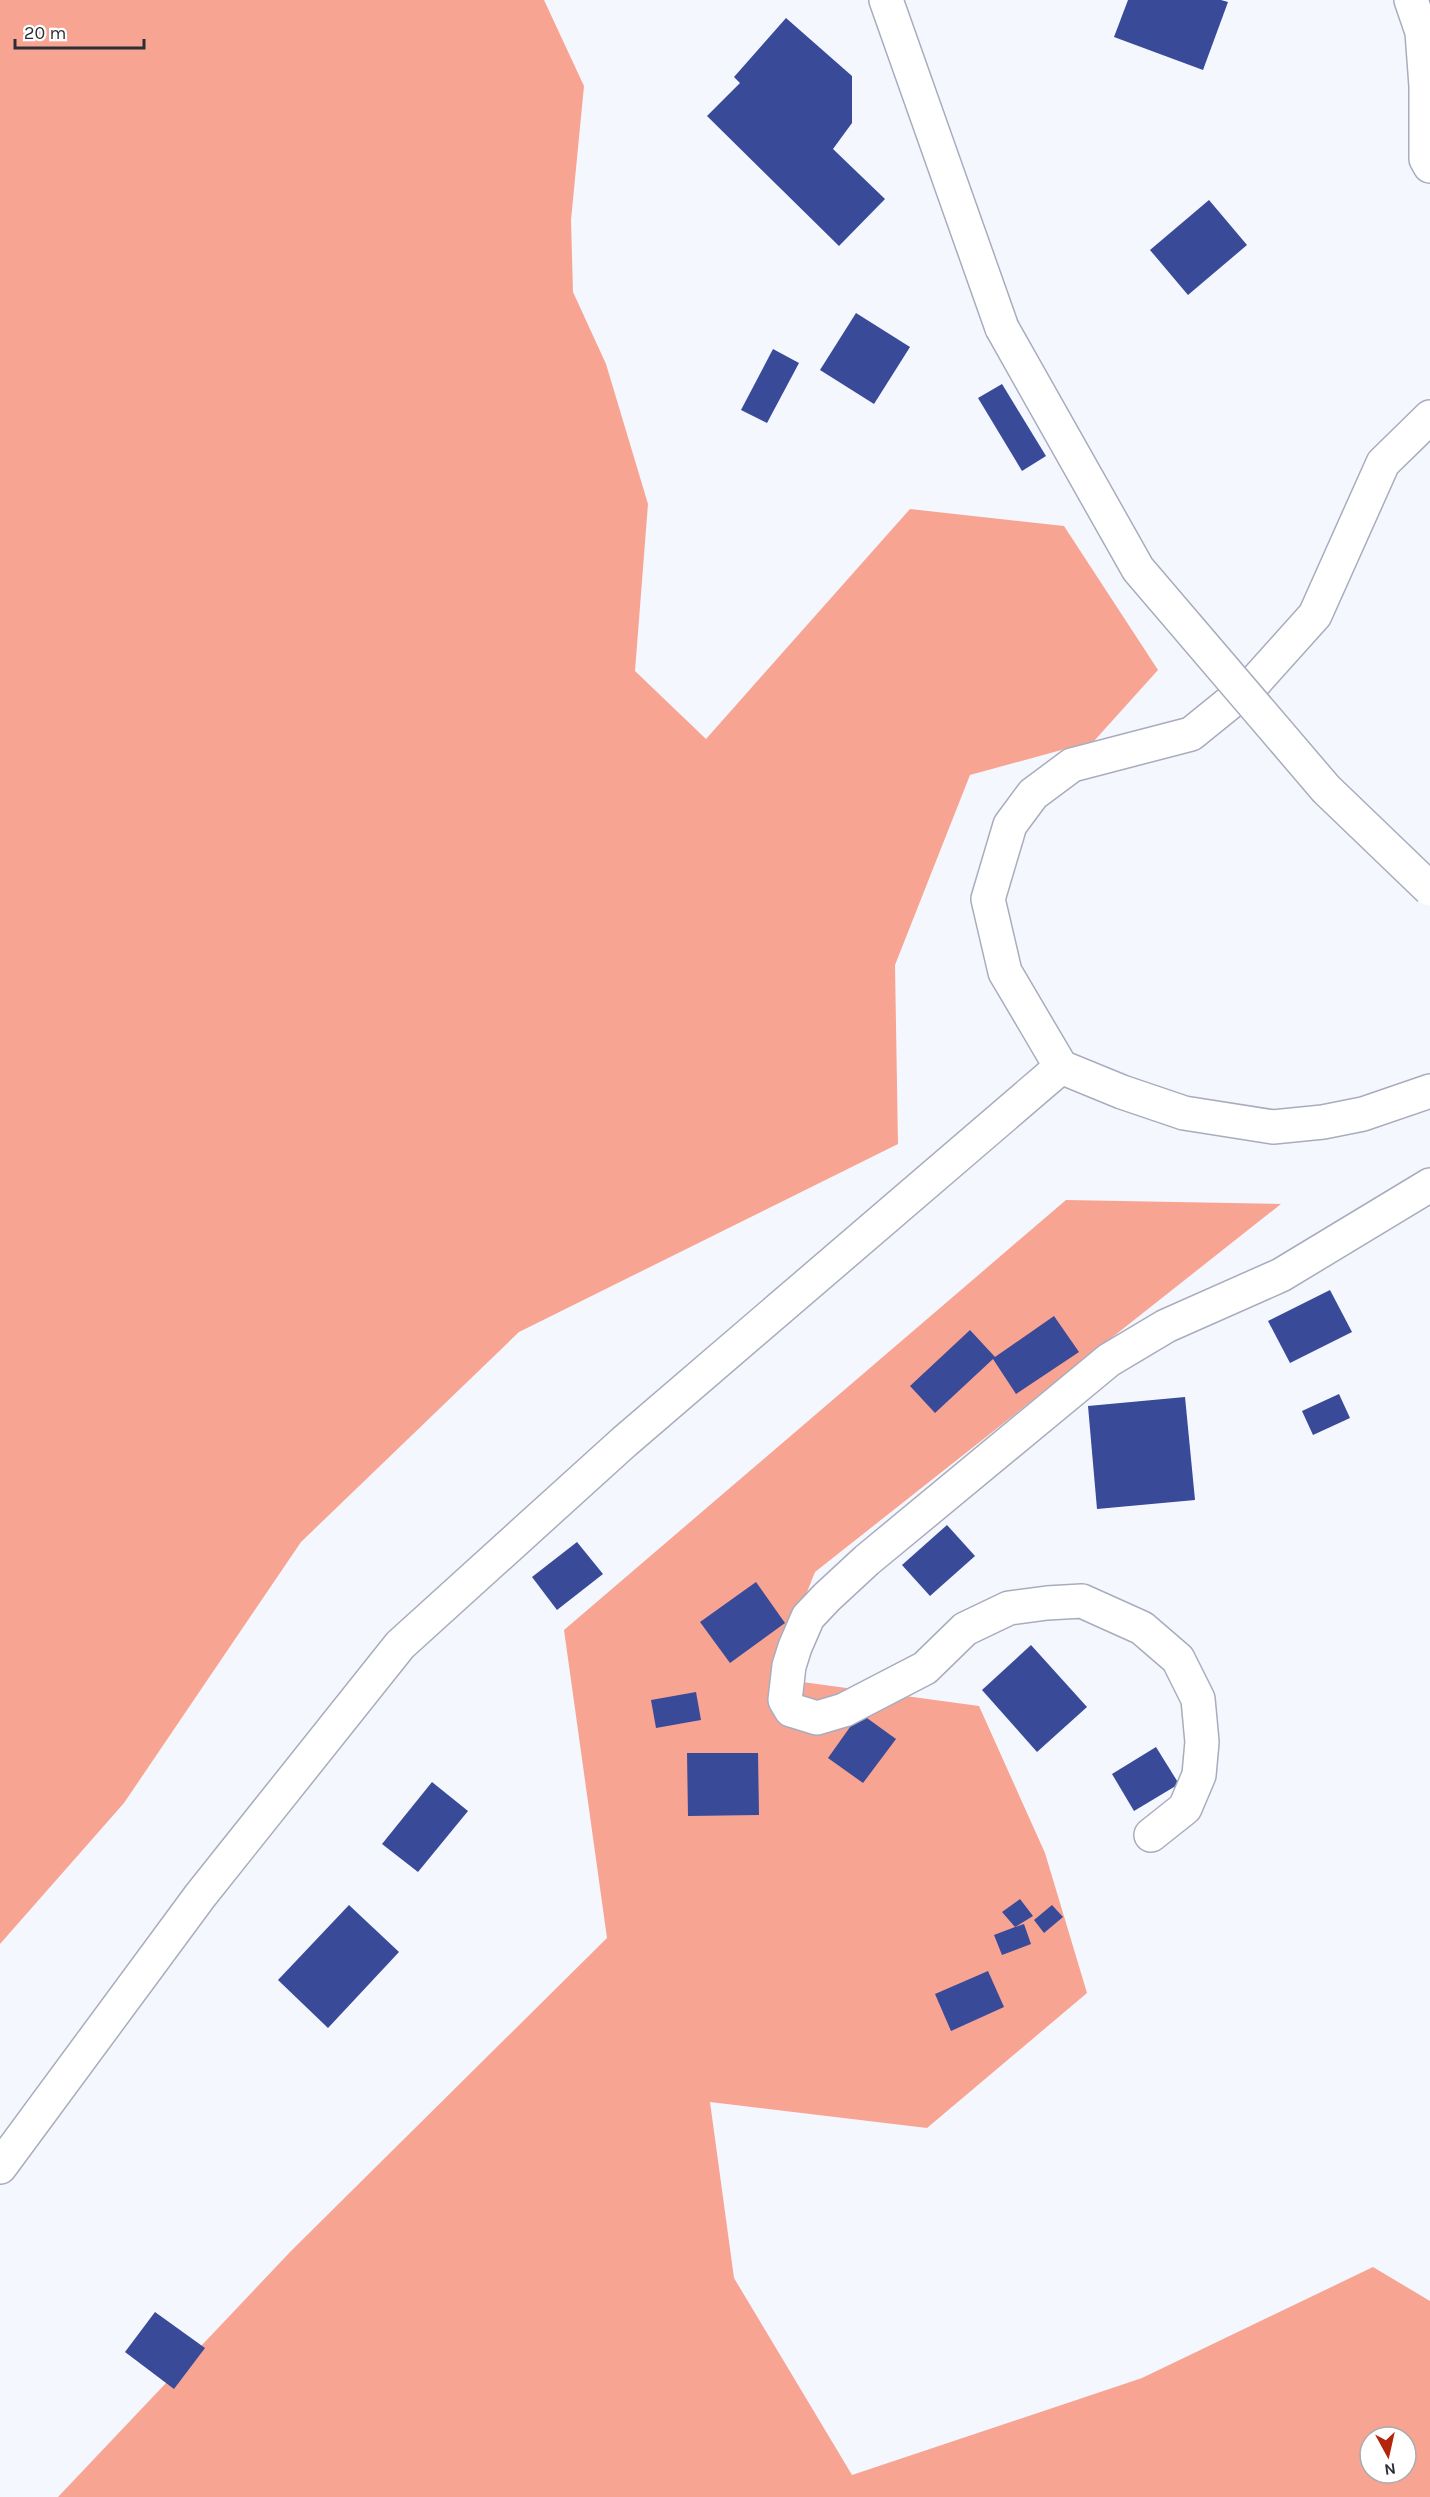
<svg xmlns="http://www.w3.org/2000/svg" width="1430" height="2497" viewBox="0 0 1430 2497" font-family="Karla,sans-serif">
	<rect width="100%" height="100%" fill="#f5f7fe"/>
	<g fill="#f8a493" fill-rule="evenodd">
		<path d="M0,0h544l40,86 -13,134 2,72 33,72 42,140 -13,167 71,68 204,-230 154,17 94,144 -64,71 -124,34 -75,190 3,179 -379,188 -218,210 -177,261 -124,141z"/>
		<path d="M1066,1200l215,4 -466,368 -42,106 206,28 66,147 42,140 -160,135 -217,-26 24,176 118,197 290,-97 231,-111 57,34v196h-1372l233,-246 316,-313 -43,-308zM1370,2437h36v36h-36z"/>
	</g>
	<g fill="#384a98">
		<path d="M1128,0h93l7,2 -25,68 -89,-33z"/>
		<path d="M786,18l66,58v47l-19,26 52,50 -46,47 -132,-130 33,-33 -6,-6z"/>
		<path d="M1209,200l38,45 -59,50 -38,-45z"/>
		<path d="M856,313l54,34 -36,57 -54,-34z"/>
		<path d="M773,349l26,14 -32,60 -26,-13z"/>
		<path d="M1002,384l44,72 -24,15 -44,-73z"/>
		<path d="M1330,1290l22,42 -62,31 -22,-42z"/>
		<path d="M1054,1316l25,36 -63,42 -23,-35 -58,54 -25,-27 60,-56 25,27z"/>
		<path d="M1339,1394l11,24 -37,17 -11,-24z"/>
		<path d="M1185,1397l10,103 -98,9 -9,-103z"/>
		<path d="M947,1525l28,31 -45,40 -28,-31z"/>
		<path d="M577,1542l26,32 -46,36 -25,-33z"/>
		<path d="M756,1582l29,41 -55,40 -30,-41z"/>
		<path d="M1031,1645l56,62 -50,45 -55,-62z"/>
		<path d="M696,1692l5,28 -45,8 -5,-28z"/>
		<path d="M860,1713l36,26 -33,44 -35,-25z"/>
		<path d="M1156,1747l23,37 -45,27 -22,-37z"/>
		<path d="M687,1753h71l1,62 -71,1z"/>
		<path d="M432,1782l36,29 -50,61 -36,-28z"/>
		<path d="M1020,1899l13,17 -18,11 9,-3 7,20 -29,11 -8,-20 21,-8 -13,-15z"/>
		<path d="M349,1905l50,47 -71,76 -50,-48z"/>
		<path d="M1052,1905l11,12 -19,16 -10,-13z"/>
		<path d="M988,1971l16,36 -53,24 -16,-37z"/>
		<path d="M155,2312l50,36 -31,41 -49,-37z"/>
	</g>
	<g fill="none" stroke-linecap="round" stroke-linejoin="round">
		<defs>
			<g id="minor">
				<path d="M1411,0l11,32 4,54v73l4,7"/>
				<path d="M1430,417l-47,46 -68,152 -61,68 -63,51 -119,31 -39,29 -23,31 -22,74 17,73 56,95 61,25 62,21 89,14 50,-5 40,-8 67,-23"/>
				<path d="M1151,1835l34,-27 14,-33 3,-33 -4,-43 -20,-40 -36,-31 -60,-27 -35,2 -38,5 -44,21 -40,39 -81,42 -27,8 -26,-8 -6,-10 4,-34 6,-19 13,-30 19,-20 40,-37 242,-200 57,-34 115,-51 149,-90"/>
				<path d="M0,2167l200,-271 200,-251 224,-203 437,-375"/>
			</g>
			<path id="primary" d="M886,0l116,328"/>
		</defs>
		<use href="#minor" stroke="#a8adbd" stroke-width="36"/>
		<use href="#primary" stroke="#a8adbd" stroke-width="36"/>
		<use href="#minor" stroke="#fff" stroke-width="33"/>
		<use href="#primary" stroke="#fff" stroke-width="33"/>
		<defs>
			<path id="primary-bridge" d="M1002,328l136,241 188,220 104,100"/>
		</defs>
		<use href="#primary-bridge" stroke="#a8adbd" stroke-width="36" stroke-linecap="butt"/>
		<use href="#primary-bridge" stroke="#fff" stroke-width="33"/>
	</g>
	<g transform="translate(1388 2455) rotate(172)"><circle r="28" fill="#ffffff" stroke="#ababae" stroke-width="1.5"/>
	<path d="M0-4.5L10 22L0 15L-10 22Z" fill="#b3260c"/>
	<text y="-9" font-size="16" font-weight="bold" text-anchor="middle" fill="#2c2e35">N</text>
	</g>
	<path d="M15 39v9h129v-9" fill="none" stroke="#2c2e35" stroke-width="3"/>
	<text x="24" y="39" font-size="18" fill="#2c2e35" stroke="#ffffff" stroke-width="4.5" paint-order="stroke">20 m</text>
</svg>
